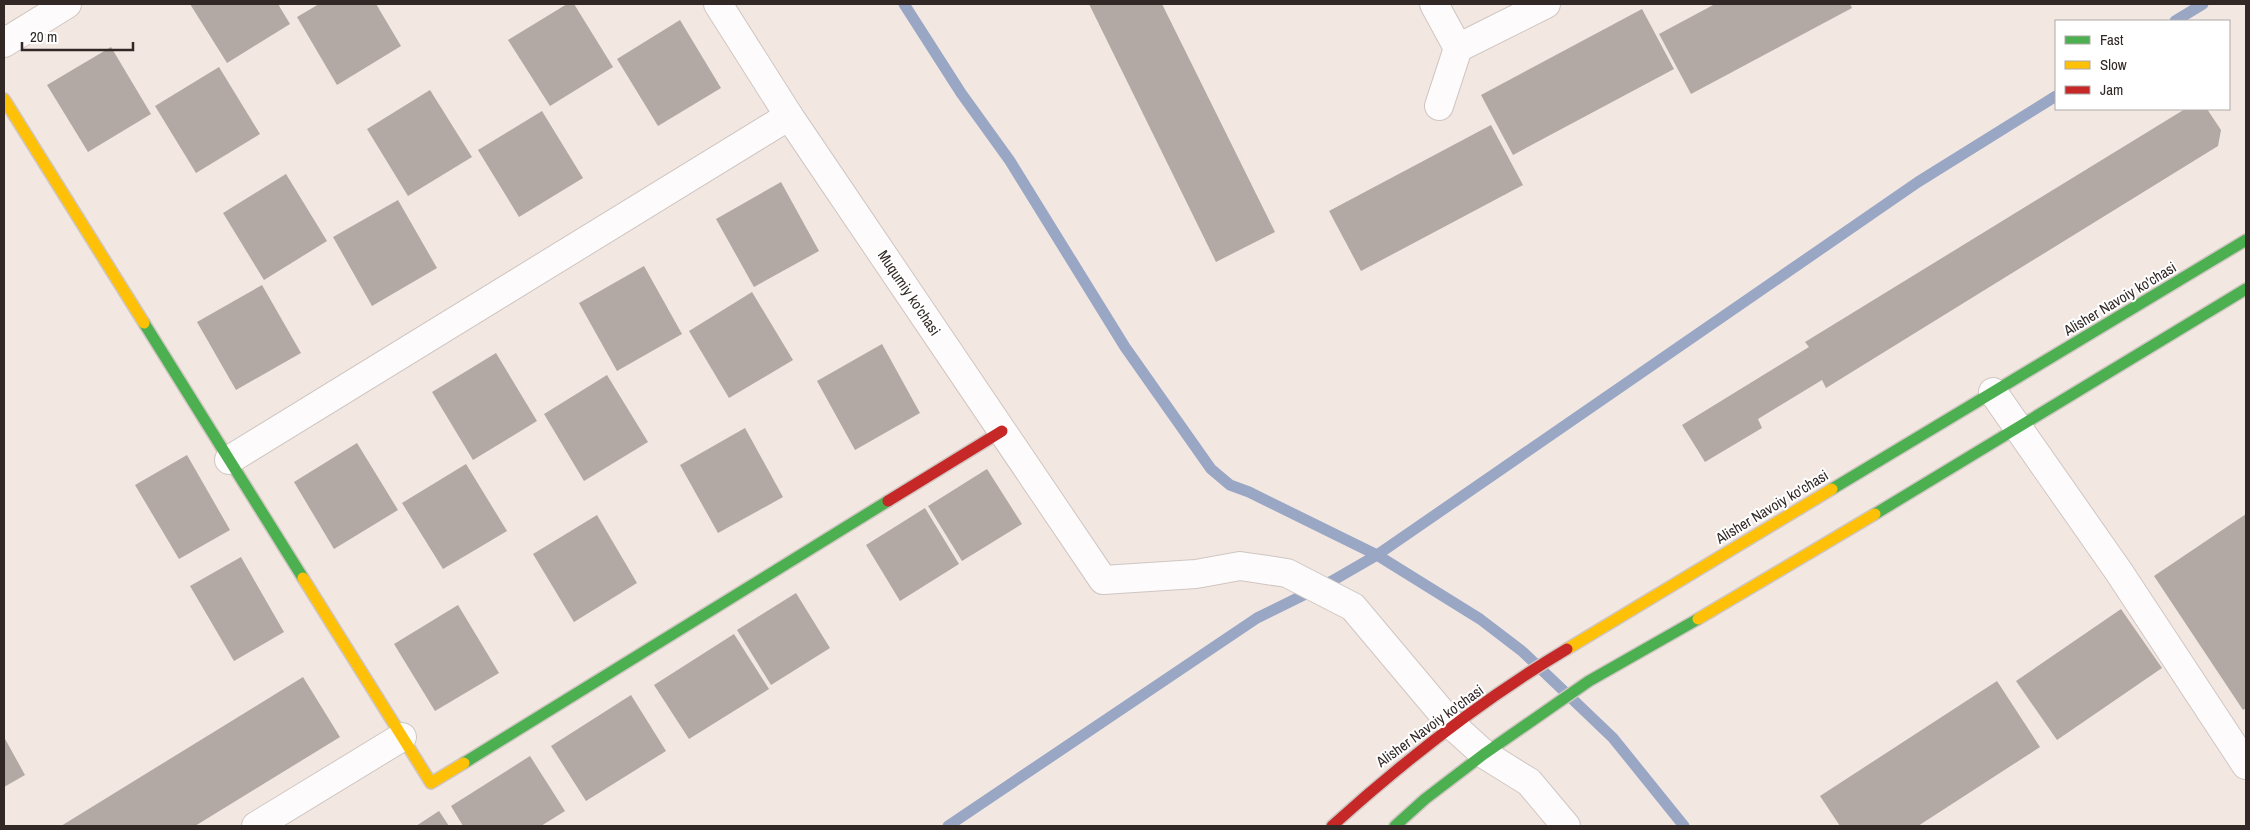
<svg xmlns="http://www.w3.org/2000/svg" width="2250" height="830" viewBox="0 0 2250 830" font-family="'Archivo Narrow',sans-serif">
	<rect width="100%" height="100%" fill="#f3e7e2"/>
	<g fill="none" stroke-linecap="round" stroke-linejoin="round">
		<g stroke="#99a7c5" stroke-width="11">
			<path d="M904,4l57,89 49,68 115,186 86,122 19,16 19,7 128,63 103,64 43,33 90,86 71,88"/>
			<path d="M2175,21l28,-17"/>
			<path d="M948,826l309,-208 75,-37 45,-26 541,-373 138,-86"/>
		</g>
	</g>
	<g fill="#b2a9a4">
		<path d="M190,4h88l12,20 -63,39z"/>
		<path d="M319,4h57l25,42 -64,39 -40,-68z"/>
		<path d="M567,4h7l39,63 -63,39 -42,-66z"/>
		<path d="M1089,4h73l113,228 -59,30z"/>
		<path d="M1715,4h135l2,4 -161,86 -32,-60z"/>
		<path d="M1642,9l32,60 -161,86 -32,-60z"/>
		<path d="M680,20l41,68 -63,38 -41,-67z"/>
		<path d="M111,47l40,67 -63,38 -41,-67z"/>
		<path d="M219,67l41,67 -64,39 -41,-67z"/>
		<path d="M430,90l42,67 -64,39 -41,-67z"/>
		<path d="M2185,109h22l14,21 -3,16 -392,242 -4,-8 -64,39 4,9 -57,34 -23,-37 127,-78 -4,-5z"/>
		<path d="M542,111l41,67 -64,39 -41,-67z"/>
		<path d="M1491,125l32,60 -162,86 -32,-60z"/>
		<path d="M286,174l41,67 -63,39 -41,-67z"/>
		<path d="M781,182l38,69 -65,36 -38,-68z"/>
		<path d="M398,200l39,68 -65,38 -39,-69z"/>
		<path d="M644,266l38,68 -65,37 -38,-68z"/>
		<path d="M262,285l39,68 -65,37 -39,-68z"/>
		<path d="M752,292l41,68 -64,38 -40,-67z"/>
		<path d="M882,344l38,69 -65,37 -38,-69z"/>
		<path d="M496,353l41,68 -64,39 -41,-68z"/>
		<path d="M607,375l41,67 -64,39 -40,-67z"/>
		<path d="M745,428l38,69 -65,36 -38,-68z"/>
		<path d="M357,443l41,67 -64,39 -40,-67z"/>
		<path d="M187,455l43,75 -51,29 -44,-74z"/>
		<path d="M466,464l41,67 -64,38 -41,-66z"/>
		<path d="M987,469l35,55 -60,37 -34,-55z"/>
		<path d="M925,508l34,56 -59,37 -34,-56z"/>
		<path d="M2246,514v194l-3,2 -89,-134z"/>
		<path d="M597,515l40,68 -63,39 -41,-68z"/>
		<path d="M241,557l43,75 -50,29 -44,-75z"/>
		<path d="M796,593l34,55 -59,37 -34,-55z"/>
		<path d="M458,605l41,68 -64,38 -41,-67z"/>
		<path d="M2121,609l41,59 -105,72 -41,-59z"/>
		<path d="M734,634l35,55 -80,50 -35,-54z"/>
		<path d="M303,677l37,60 -145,89h-134z"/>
		<path d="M1997,681l43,66 -122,79h-78l-20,-30z"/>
		<path d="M631,695l35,56 -80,50 -35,-55z"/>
		<path d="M4,737l21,38 -21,12z"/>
		<path d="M530,756l35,55 -24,15h-78l-12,-20z"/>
		<path d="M439,811l10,15h-33z"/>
	</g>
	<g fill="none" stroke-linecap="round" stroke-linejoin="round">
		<defs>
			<g id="street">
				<path d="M718,4l71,112 314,464 93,-6 44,-8 47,7 66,34 100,119 31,28 45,28 37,44"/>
				<path d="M1434,4l24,44"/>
				<path d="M4,43l63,-39"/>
				<path d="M1439,106l19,-58 88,-44"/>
				<path d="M1993,392l126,180 127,193"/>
				<path d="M229,460l560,-344"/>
				<path d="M256,826l146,-89"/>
			</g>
			<g id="fast">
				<path d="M144,323l159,255"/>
				<path d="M1832,489l414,-249"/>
				<path d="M1875,514l371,-225"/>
				<path d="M464,763l424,-262"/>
				<path d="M1395,826l30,-27 59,-45 105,-73 109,-62"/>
			</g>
			<g id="slow">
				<path d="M4,99l140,224"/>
				<path d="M303,578l128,205 33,-20"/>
				<path d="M1698,619l177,-105"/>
				<path d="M1567,649l265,-160"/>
			</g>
			<g id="jam">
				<path d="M888,501l114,-70"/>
				<path d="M1332,826c72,-65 151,-127 235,-177"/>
			</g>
		</defs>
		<use href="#street" stroke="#cfc6c2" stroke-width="30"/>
		<use href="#fast" stroke="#cfc6c2" stroke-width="14"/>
		<use href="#slow" stroke="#cfc6c2" stroke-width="14"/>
		<use href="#jam" stroke="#cfc6c2" stroke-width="14"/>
		<use href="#street" stroke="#fdfbfb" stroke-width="28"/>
		<use href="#fast" stroke="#4caf50" stroke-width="11"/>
		<use href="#slow" stroke="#ffc107" stroke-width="11"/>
		<use href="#jam" stroke="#c62828" stroke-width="11"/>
	</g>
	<g text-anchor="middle" stroke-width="4" stroke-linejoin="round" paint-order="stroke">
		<g font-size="15" fill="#322926" stroke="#fff">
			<text transform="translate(909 293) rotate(56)" y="5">Muqumiy ko'chasi</text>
			<text transform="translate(2120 299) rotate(-31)" y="5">Alisher Navoiy ko'chasi</text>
			<text transform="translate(1772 507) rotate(-31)" y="5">Alisher Navoiy ko'chasi</text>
			<text transform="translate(1430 726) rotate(-36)" y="5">Alisher Navoiy ko'chasi</text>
		</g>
	</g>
	<rect width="2250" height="830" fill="none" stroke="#322926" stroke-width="10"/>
	<rect x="2055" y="20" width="175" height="90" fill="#ffffff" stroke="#ada9a8"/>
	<rect x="2065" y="36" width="25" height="8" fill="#4caf50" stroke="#ada9a8"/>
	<text x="2100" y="45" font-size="15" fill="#322926">Fast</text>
	<rect x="2065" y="61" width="25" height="8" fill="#ffc107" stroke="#ada9a8"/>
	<text x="2100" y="70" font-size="15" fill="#322926">Slow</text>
	<rect x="2065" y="86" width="25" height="8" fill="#c62828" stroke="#ada9a8"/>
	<text x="2100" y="95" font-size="15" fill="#322926">Jam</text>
	<path d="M22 42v8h111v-8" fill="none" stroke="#322926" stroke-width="2.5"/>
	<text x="30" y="42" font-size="15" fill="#322926" stroke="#ffffff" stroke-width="4" paint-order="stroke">20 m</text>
</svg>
